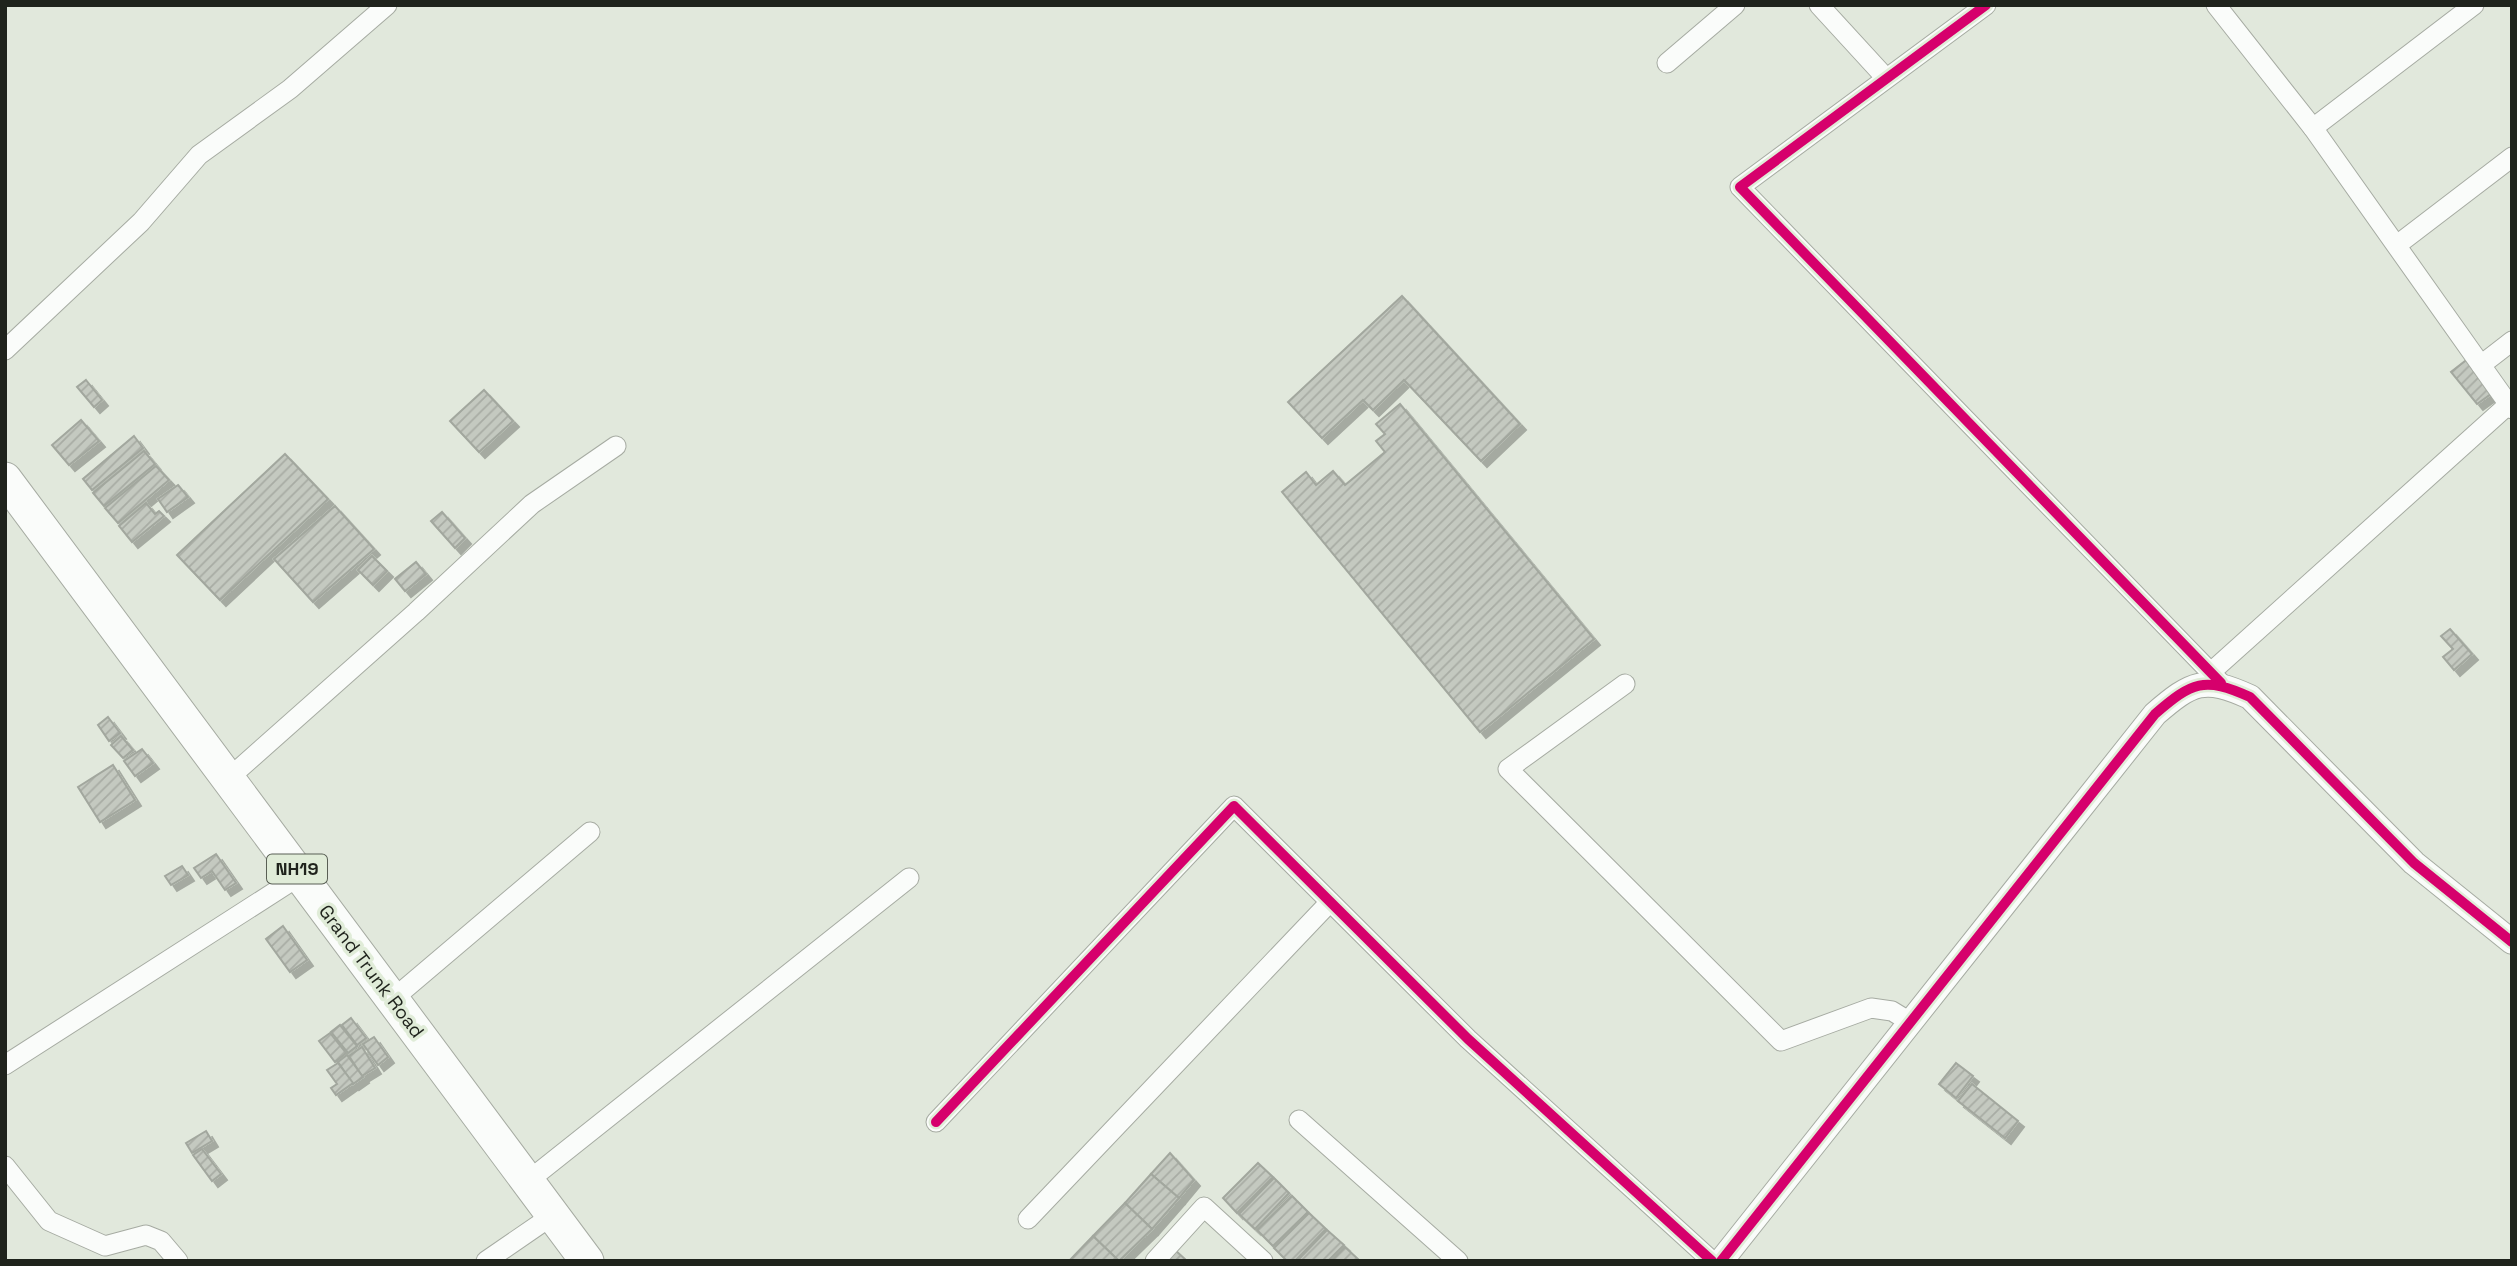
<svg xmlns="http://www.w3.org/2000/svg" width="2517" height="1266" viewBox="0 0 2517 1266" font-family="'Space Grotesk',sans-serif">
	<defs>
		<pattern id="building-hatch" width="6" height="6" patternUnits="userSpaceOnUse" patternTransform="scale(1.75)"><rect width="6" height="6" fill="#c4c9c0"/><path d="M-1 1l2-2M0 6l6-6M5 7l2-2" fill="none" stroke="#a8aca4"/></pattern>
		<filter id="shadow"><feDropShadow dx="6" dy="6" stdDeviation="0" flood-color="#0004"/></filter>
	</defs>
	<rect width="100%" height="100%" fill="#e1e8dc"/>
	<g fill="url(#building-hatch)" stroke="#a2a79e" stroke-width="2" filter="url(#shadow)">
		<path d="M1402,296l118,128 -39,37 -77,-81 -31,30 -10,-10 -41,38 -34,-36z"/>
		<path d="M2469,358l26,33 -18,13 -26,-32z"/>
		<path d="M86,380l16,20 -8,7 -17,-20z"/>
		<path d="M484,390l29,31 -34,31 -29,-31z"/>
		<path d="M1400,404l194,235 -114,93 -198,-240 24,-20 10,13 17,-14 12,14 40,-33 -9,-11 9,-7 -9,-10z"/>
		<path d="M81,420l18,21 -30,24 -17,-20z"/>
		<path d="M134,436l9,12 -51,42 -9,-11z"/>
		<path d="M144,451l11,13 -51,42 -11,-13z"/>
		<path d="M285,454l43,45 -108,101 -43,-45z"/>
		<path d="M156,466l13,14 -51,43 -13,-15z"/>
		<path d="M178,485l10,12 -21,15 -9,-13z"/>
		<path d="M146,503l9,11 4,-3 5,5 -32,26 -13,-16z"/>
		<path d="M335,506l39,43 -61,53 -39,-43z"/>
		<path d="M442,512l23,26 -10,10 -24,-27z"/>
		<path d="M372,556l15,15 -14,14 -15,-15z"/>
		<path d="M416,562l10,12 -21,17 -10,-12z"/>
		<path d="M2450,629l22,25 -18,16 -11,-13 10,-8 -12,-13z"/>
		<path d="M108,717l12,16 -11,8 -11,-16z"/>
		<path d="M121,736l12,14 -10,8 -12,-13z"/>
		<path d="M142,749l11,14 -18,13 -11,-15z"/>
		<path d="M113,765l22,35 -35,22 -22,-35z"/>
		<path d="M216,854l20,29 -11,7 -13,-19 -11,7 -7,-10z"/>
		<path d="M182,866l6,9 -17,10 -6,-9z"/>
		<path d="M283,926l24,34 -17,12 -24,-33z"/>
		<path d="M351,1018l15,20 -9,7 -15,-20z"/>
		<path d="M340,1025l17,21 -9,7 -17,-21z"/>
		<path d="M330,1033l16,20 -11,9 -16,-21z"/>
		<path d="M374,1037l14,20 -10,8 -15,-21z"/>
		<path d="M362,1047l13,21 -13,8 -13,-20z"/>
		<path d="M347,1055l16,22 -10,7 -15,-22z"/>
		<path d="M338,1063l15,20 -17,12 -5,-7 6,-4 -10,-14z"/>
		<path d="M1956,1063l17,13 -17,22 -17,-14z"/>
		<path d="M1972,1084l46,37 -13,17 -47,-37z"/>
		<path d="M206,1131l6,10 -20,12 -6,-10z"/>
		<path d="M202,1149l19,25 -9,7 -19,-26z"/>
		<path d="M1170,1153l24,27 -15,18 -28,-24z"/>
		<path d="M1258,1163l15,14 -36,36 -14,-15z"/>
		<path d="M1151,1174l28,24 -27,31 -27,-26z"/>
		<path d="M1274,1178l15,15 -34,36 -16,-15z"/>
		<path d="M1292,1196l16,16 -35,34 -16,-16z"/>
		<path d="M1125,1203l27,26 -33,32 -26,-25z"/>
		<path d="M1309,1213l17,16 -31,32h-8l-13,-13z"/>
		<path d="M1327,1230l17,15 -16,16h-31z"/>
		<path d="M1093,1236l26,25h-50z"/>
		<path d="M1345,1247l15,14h-29z"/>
		<path d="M1175,1250l12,11h-21z"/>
	</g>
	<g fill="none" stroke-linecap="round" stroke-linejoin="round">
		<defs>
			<g id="minor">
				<path d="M1819,5l66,72"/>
				<path d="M1986,5l-246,182 481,496"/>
				<path d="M2216,5l97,123 199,281"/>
				<path d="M1667,63l68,-58"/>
				<path d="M2313,128l161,-123"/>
				<path d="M2397,245l115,-88"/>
				<path d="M5,350l136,-128 58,-67 91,-66 97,-84"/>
				<path d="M2481,365l31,-24"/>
				<path d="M2210,673l298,-268"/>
				<path d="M1625,684l-117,85 273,272 90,-33 21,3 18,11"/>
				<path d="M229,778l187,-166 116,-108 84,-58"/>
				<path d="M393,999l197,-167"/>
				<path d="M5,1065l296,-190"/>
				<path d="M1299,1120l159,141"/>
				<path d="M936,1122l298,-316 234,233 244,222"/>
				<path d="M5,1166l44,55 56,25 41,-11 15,6 17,20"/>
				<path d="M528,1181l381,-303"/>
				<path d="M1028,1219l302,-317"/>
				<path d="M486,1261l67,-46"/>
				<path d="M1155,1261l49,-54 59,54"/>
			</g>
			<path id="tertiary" d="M1721,1261l434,-547c37,-32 49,-38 95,-17l164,166 98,79"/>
			<path id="trunk" d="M5,479l582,782"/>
		</defs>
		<use href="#minor" stroke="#a6aba2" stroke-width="21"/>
		<use href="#tertiary" stroke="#a6aba2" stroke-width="26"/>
		<use href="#trunk" stroke="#a6aba2" stroke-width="35"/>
		<use href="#minor" stroke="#fafcfa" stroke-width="19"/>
		<use href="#tertiary" stroke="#fafcfa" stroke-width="24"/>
		<use href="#trunk" stroke="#fafcfa" stroke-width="33"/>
		<defs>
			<g id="cycleway">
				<path d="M1986,5l-246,182 481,496"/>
				<path d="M936,1122l298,-316 234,233 244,222"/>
				<path d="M1721,1261l434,-547c37,-32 49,-38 95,-17l164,166 98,79"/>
			</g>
		</defs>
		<use href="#cycleway" stroke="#e0ecd8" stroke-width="15"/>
		<use href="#cycleway" stroke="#d6006c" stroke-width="10"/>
	</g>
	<g text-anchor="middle" stroke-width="7" stroke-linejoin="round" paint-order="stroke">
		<rect fill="#e0ecd8" stroke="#595f54" stroke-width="2" x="267" y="854.5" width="60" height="29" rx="5"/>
		<g font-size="18" font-weight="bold" fill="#1f231c">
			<text x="297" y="875">NH19</text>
		</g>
		<g font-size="19" fill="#1f231c" stroke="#e0ecd8">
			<text transform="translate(372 971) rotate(53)" y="7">Grand Trunk Road</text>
		</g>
	</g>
	<rect width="2517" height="1266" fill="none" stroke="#1f231c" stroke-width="14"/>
</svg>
